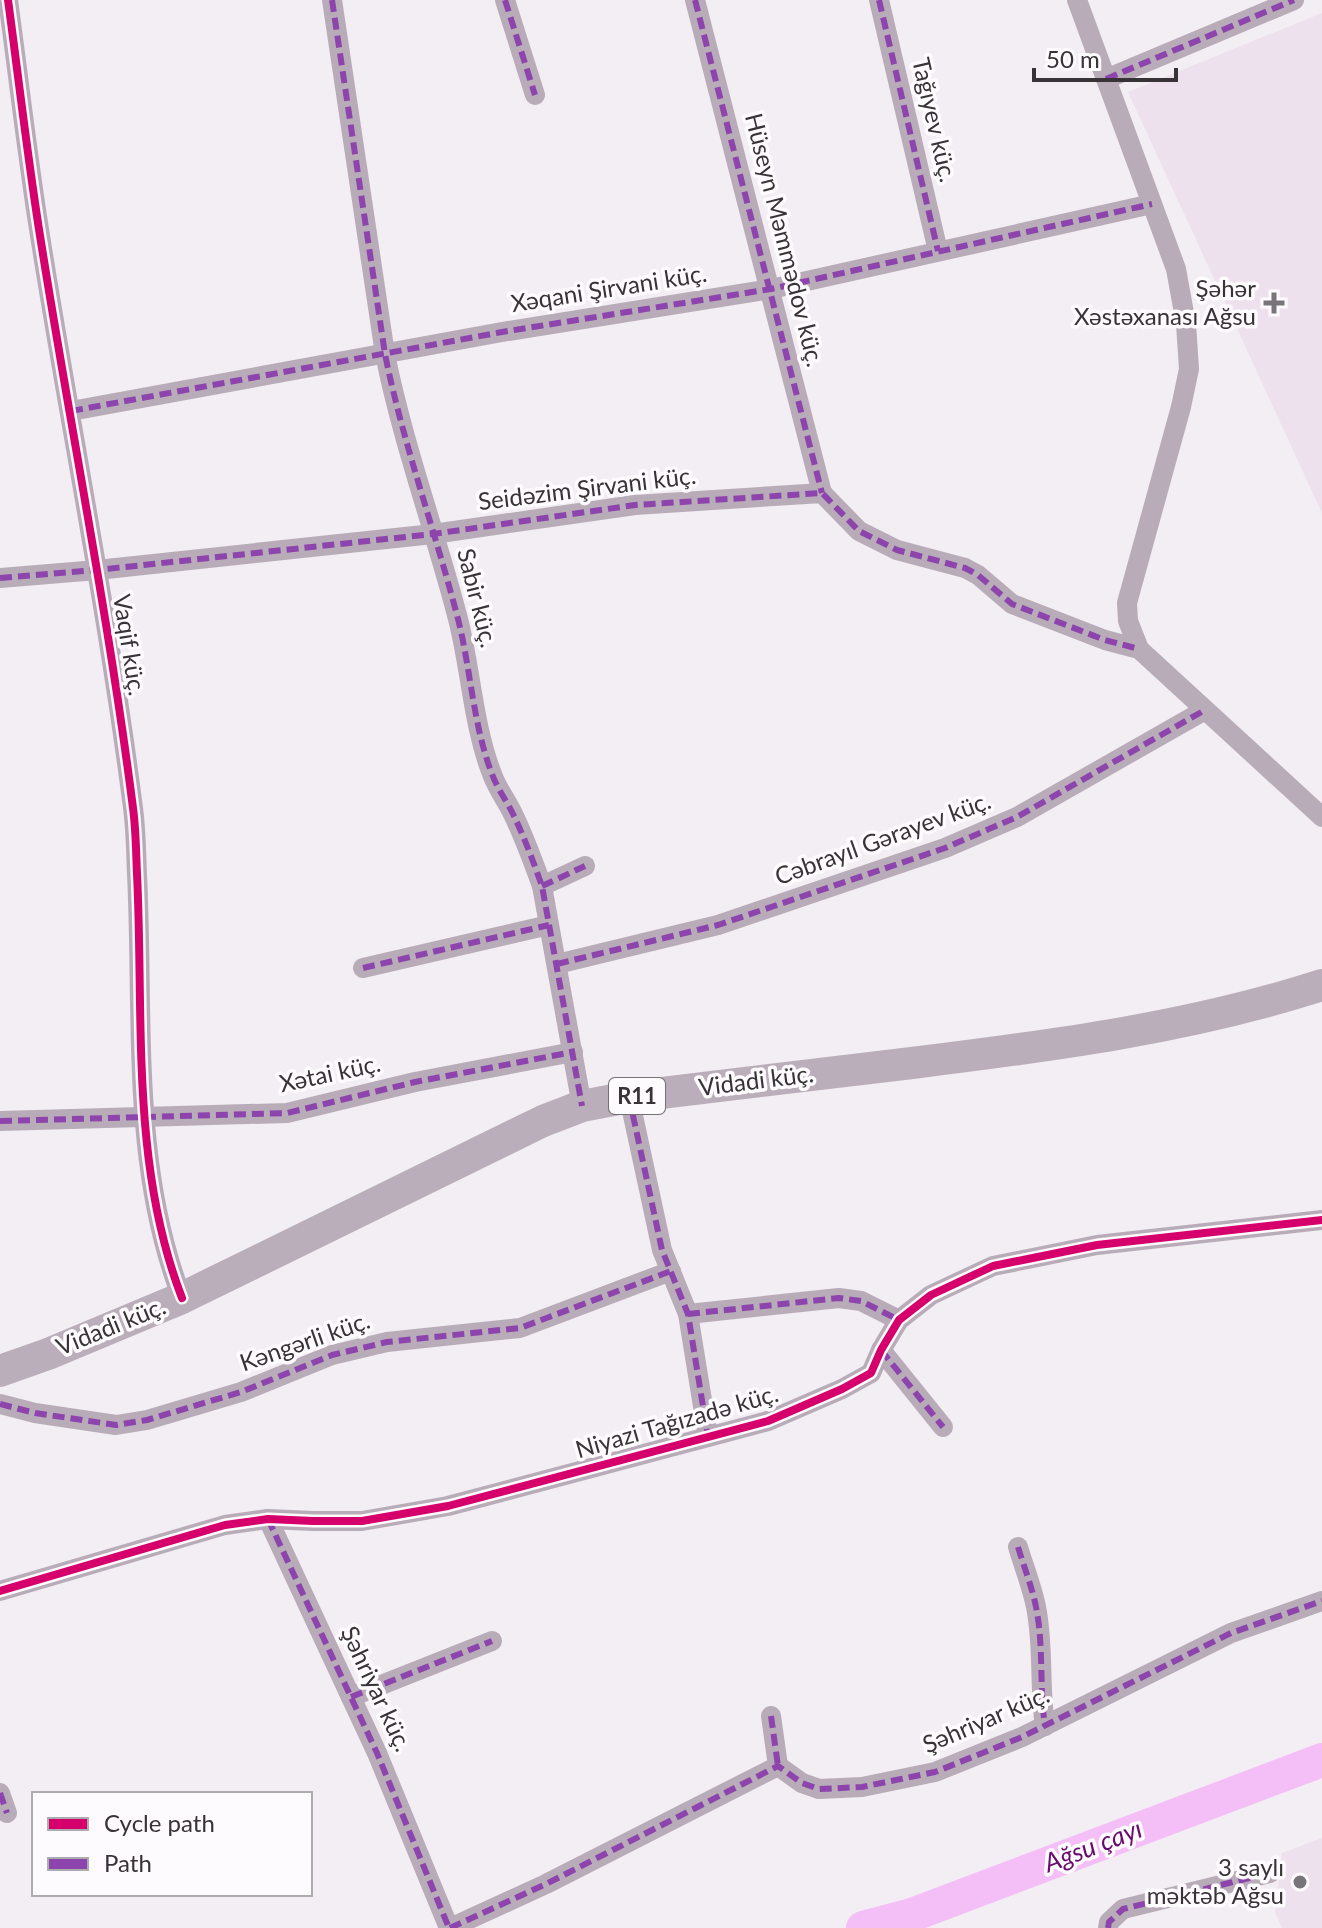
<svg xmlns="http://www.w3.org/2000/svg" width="1322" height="1928" viewBox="0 0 1322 1928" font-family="Lato,sans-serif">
	<rect width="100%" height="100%" fill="#f3edf4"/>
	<g fill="#ede1ee">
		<path d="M1322,13v500l-194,-421z"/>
		<path d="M1322,1838v90h-40l-7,-16 7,-59z"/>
	</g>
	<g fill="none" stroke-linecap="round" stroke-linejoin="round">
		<path stroke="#f4bff7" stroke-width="34" d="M863,1928l49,-13 410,-155"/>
		<g stroke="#b8acb8" stroke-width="20">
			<path d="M8,0c11,81 20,162 33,242 30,189 68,377 92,566 3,22 3,44 4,66 7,141 -7,290 45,424"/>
			<path d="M332,0l53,354c18,90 50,176 73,265 13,51 15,106 34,155 5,14 14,26 20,38 12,24 21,49 30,74l40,220"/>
			<path d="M505,0l30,95"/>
			<path d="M695,0l127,493"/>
			<path d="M879,0l59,251"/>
			<path d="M1077,0l99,269 10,55 3,45 -8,38 -54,196 1,18 11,28 183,168"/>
			<path d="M1106,79l188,-79"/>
			<path d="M71,411l431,-79 269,-43 381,-85"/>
			<path d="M0,578l97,-8 336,-36 202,-29 187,-12 37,38 38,19 68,18 13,7 34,29 93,36 34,9"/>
			<path d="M542,886l43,-20"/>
			<path d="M557,964l161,-39 227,-77 72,-31 188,-107"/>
			<path d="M363,968l186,-43"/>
			<path d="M629,1097l33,153 26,64 20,123"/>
			<path d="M0,1121l287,-8 128,-31 158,-30"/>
			<path d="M688,1314l151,-16 22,3 38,19"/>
			<path d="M881,1350l62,77"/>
			<path d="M0,1404l35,9 81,12 31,-5 94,-28 91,-37 55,-13 133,-14 151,-57"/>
			<path d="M268,1519l109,234 72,175"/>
			<path d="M1018,1547c6,20 14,40 18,60 8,39 3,79 9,119"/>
			<path d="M0,1591l225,-66 43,-6 45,2h49l86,-15 320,-85 74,-32 29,-16 10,-23 18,-30 32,-25 62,-29 104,-21 225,-25"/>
			<path d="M351,1697l141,-56"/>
			<path d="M771,1716l7,50"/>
			<path d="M0,1793l7,20"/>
			<path d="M450,1928l96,-44 232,-118 24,17 17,6 43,-2 73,-15 87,-35 209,-104 91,-32"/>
			<path d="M1108,1928l1,-6 14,-13 147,-36"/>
		</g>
		<path stroke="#baaeba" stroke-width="32" d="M0,1371l48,-17 134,-56 361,-177 39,-15 47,-9c94,-12 188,-23 283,-34 138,-17 277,-35 410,-78"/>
		<g stroke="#8e44ad" stroke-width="6" stroke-dasharray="12 6" stroke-linecap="butt">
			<path d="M332,0l53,354c18,90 50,176 73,265 13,51 15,106 34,155 5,14 14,26 20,38 12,24 21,49 30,74l40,220"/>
			<path d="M505,0l30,95"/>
			<path d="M695,0l127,493"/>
			<path d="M879,0l59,251"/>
			<path d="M1106,79l188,-79"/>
			<path d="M71,411l431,-79 269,-43 381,-85"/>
			<path d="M0,578l97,-8 336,-36 202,-29 187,-12 37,38 38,19 68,18 13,7 34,29 93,36 34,9"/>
			<path d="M542,886l43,-20"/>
			<path d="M557,964l161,-39 227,-77 72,-31 188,-107"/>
			<path d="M363,968l186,-43"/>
			<path d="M629,1097l33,153 26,64 20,123"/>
			<path d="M0,1121l287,-8 128,-31 158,-30"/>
			<path d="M688,1314l151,-16 22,3 38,19"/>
			<path d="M881,1350l62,77"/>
			<path d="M0,1404l35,9 81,12 31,-5 94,-28 91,-37 55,-13 133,-14 151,-57"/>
			<path d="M268,1519l109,234 72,175"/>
			<path d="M1018,1547c6,20 14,40 18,60 8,39 3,79 9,119"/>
			<path d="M351,1697l141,-56"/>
			<path d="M771,1716l7,50"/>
			<path d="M0,1793l7,20"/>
			<path d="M450,1928l96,-44 232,-118 24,17 17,6 43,-2 73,-15 87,-35 209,-104 91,-32"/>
			<path d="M1108,1928l1,-6 14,-13 147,-36"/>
		</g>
		<defs>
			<g id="cycleway">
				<path d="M8,0c11,81 20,162 33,242 30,189 68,377 92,566 3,22 3,44 4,66 7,141 -7,290 45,424"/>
				<path d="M0,1591l225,-66 43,-6 45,2h49l86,-15 320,-85 74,-32 29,-16 10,-23 18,-30 32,-25 62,-29 104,-21 225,-25"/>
			</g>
		</defs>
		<use href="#cycleway" stroke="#fefbfe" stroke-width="13"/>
		<use href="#cycleway" stroke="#d6006c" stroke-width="8"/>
	</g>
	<g fill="#797479" stroke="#fefbfe" stroke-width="3">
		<path d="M1270 291h8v8h8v8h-8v8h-8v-8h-8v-8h8z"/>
		<circle cx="1300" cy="1882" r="8"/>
	</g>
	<g text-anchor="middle" stroke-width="7" stroke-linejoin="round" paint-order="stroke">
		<rect fill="#fefbfe" stroke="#736f73" stroke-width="2" x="609" y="1078" width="56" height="36" rx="6"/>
		<g font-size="22" font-weight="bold" fill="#373337">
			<text x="637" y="1104">R11</text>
		</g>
		<g font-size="24" fill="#373337" stroke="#fefbfe">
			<text transform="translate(934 120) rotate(77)" y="8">Tağıyev küç.</text>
			<text transform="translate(784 240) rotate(76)" y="8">Hüseyn Məmmədov küç.</text>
			<text transform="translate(609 289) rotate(-9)" y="8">Xəqani Şirvani küç.</text>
			<text transform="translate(587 489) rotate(-7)" y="8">Seidəzim Şirvani küç.</text>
			<text transform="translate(477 598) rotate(76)" y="8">Sabir küç.</text>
			<text transform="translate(129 645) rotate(81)" y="8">Vaqif küç.</text>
			<text transform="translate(883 839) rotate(-20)" y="8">Cəbrayıl Gərayev küç.</text>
			<text transform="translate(330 1074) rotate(-12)" y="8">Xətai küç.</text>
			<text transform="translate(756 1081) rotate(-7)" y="8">Vidadi küç.</text>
			<text transform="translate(111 1327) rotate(-22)" y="8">Vidadi küç.</text>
			<text transform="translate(305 1342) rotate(-19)" y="8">Kəngərli küç.</text>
			<text transform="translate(677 1422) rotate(-16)" y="8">Niyazi Tağızadə küç.</text>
			<text transform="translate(376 1689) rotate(65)" y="8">Şəhriyar küç.</text>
			<text transform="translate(986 1720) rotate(-23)" y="8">Şəhriyar küç.</text>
		</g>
		<g font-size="24" fill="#373337" stroke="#fefbfe" text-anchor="end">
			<text x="1256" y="297">Şəhər<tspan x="1256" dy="28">Xəstəxanası Ağsu</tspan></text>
			<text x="1284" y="1876">3 saylı<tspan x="1284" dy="28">məktəb Ağsu</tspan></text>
		</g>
		<g font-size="26" font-style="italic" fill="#660d6c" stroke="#fefbfe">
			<text transform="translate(1093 1846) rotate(-21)" y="9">Ağsu çayı</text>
		</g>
	</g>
	<rect x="32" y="1792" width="280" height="104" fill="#fefbfe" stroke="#aeabae" stroke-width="2"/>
	<rect x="48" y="1818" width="40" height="12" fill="#d6006c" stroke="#aeabae" stroke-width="2"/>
	<text x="104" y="1832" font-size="24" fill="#373337">Cycle path</text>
	<rect x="48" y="1858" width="40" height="12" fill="#8e44ad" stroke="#aeabae" stroke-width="2"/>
	<text x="104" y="1872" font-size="24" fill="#373337">Path</text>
	<path d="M1034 68v12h142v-12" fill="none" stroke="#373337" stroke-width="4"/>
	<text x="1046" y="68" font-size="24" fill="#373337" stroke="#fefbfe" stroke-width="6" paint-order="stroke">50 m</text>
</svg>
